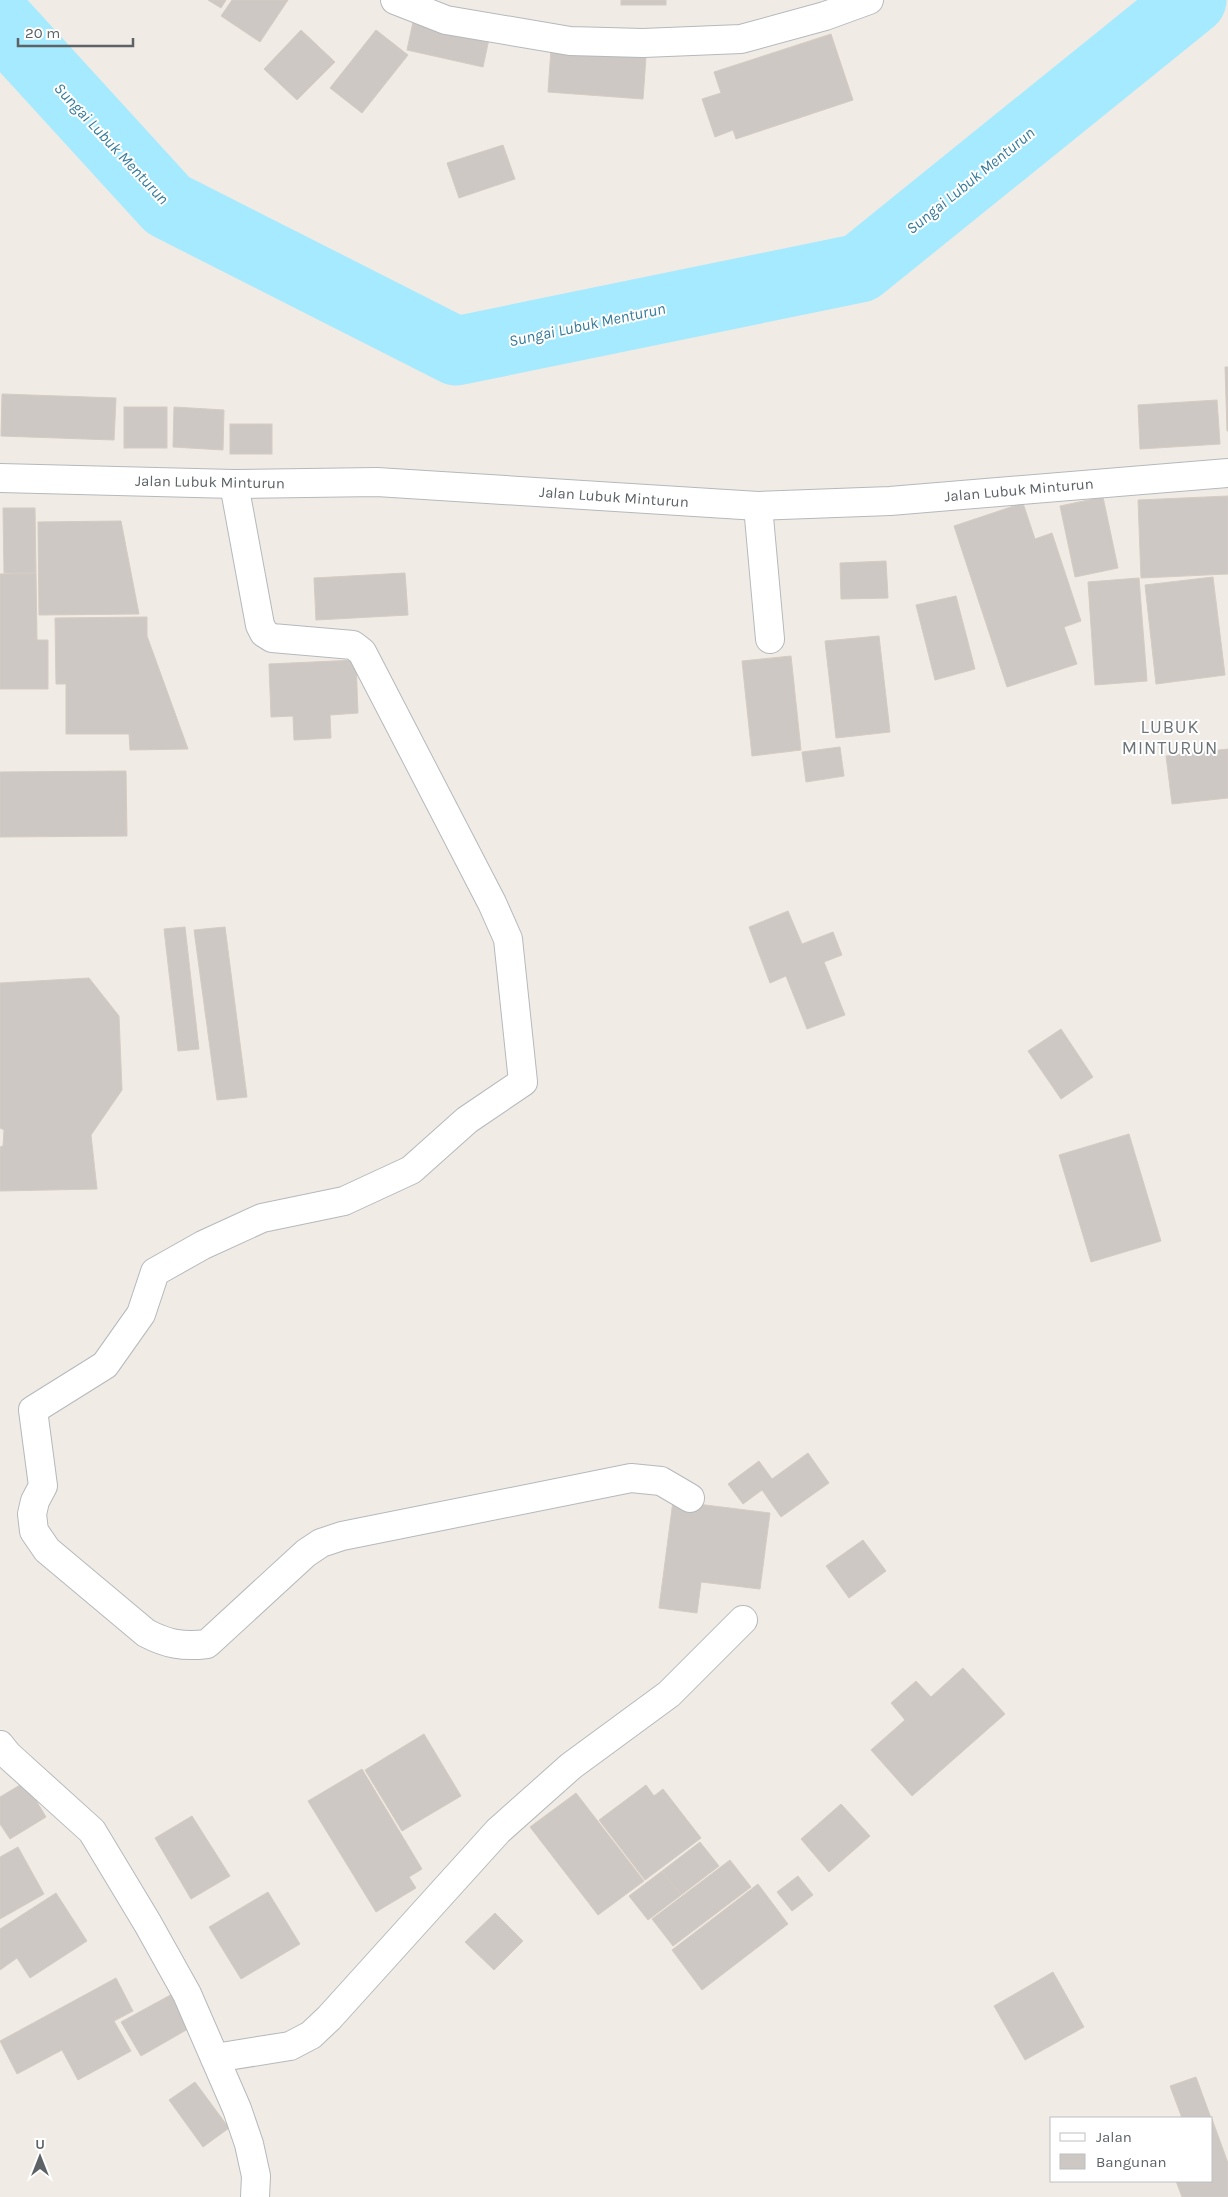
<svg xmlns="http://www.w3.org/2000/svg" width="1228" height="2197" viewBox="0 0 1228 2197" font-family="Karla,sans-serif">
	<rect width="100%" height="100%" fill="#f0ebe5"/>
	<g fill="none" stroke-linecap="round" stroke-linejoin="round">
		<path stroke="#a5eaff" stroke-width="69" d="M0,21l168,184 288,146 404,-83 332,-268"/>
	</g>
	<g fill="#cdc8c4" stroke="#d5cbc2">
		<path d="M208,0h18l-5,8z"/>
		<path d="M232,0h56l-28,42 -39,-26z"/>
		<rect x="621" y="0" width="45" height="5"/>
		<path d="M413,22l76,17 -6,28 -76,-17z"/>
		<path d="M301,30l34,32 -38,38 -33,-31z"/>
		<path d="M376,30l32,25 -46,58 -32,-25z"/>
		<path d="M831,34l22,66 -117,39 -3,-9 -18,7 -13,-38 19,-6 -7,-21z"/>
		<path d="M551,49l95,8 -3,42 -95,-7z"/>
		<path d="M503,145l12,34 -56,19 -12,-35z"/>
		<path d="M1225,367h3v64h-1z"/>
		<path d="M2,394l114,4 -2,42 -113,-4z"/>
		<path d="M1217,400l3,44 -80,5 -2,-44z"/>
		<rect x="124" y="407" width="43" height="41"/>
		<path d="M174,407l50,3 -1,40 -50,-3z"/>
		<rect x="230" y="424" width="42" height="30"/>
		<path d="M1228,496v78l-87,4 -3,-78z"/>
		<path d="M1103,497l15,71 -43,9 -15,-71z"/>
		<path d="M1023,503l12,36 17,-6 29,88 -17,6 13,37 -70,23 -53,-161z"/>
		<path d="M3,508h32l1,65h-32z"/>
		<path d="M121,521l18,93 -100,1 -1,-93z"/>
		<path d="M886,561l2,37 -47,1 -1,-36z"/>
		<path d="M36,573l1,67h11v49h-48v-115z"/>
		<path d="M405,573l3,42 -92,5 -2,-42z"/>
		<path d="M1213,577l12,98 -69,9 -11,-99z"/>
		<path d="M1139,578l8,103 -52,4 -7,-103z"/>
		<path d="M956,596l19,73 -40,11 -19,-75z"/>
		<path d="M147,617v19l41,113 -58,1 -1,-16h-63v-50h-10l-1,-66z"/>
		<path d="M879,636l11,96 -54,6 -11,-97z"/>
		<path d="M791,656l10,94 -49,6 -10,-95z"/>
		<path d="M356,660l2,53 -28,2 1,23 -37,2 -1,-24 -22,1 -2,-53z"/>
		<path d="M840,747l4,29 -38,6 -4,-30z"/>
		<path d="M1228,749v49l-56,6 -6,-48z"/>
		<path d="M126,771l1,65 -127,1v-65z"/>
		<path d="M788,911l14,33 31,-12 9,23 -18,7 21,53 -38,14 -21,-53 -16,7 -21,-56z"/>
		<path d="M185,927l14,122 -21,2 -14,-122z"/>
		<path d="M225,927l22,170 -30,3 -23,-170z"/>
		<path d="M89,978l30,38 3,74 -31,45 6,54 -97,2v-44l3,-1 1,-16 -4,-2v-145z"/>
		<path d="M1061,1029l32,48 -32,22 -33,-48z"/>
		<path d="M1129,1134l32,107 -70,21 -32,-107z"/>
		<path d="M808,1453l21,30 -48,34 -19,-27 -19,14 -15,-20 31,-23 13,18z"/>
		<path d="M673,1501l97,12 -10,76 -59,-7 -4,31 -38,-5z"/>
		<path d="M863,1540l23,31 -37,27 -23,-32z"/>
		<path d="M963,1668l42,46 -93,82 -41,-46 34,-30 -14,-17 25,-22 15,16z"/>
		<path d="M424,1734l37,62 -59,35 -37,-61z"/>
		<path d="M362,1769l60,100 -13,8 7,11 -40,24 -68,-111z"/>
		<path d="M25,1782l21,35 -36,22 -10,-15v-27z"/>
		<path d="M646,1785l8,11 9,-7 38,49 -56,42 -46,-60z"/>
		<path d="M576,1793l68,88 -46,34 -68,-88z"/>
		<path d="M841,1804l29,32 -41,36 -28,-33z"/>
		<path d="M192,1816l38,60 -39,23 -36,-61z"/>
		<path d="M700,1842l19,24 -38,29 -19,-24z"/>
		<path d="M18,1847l26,47 -44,25v-62z"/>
		<path d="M730,1860l21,27 -78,59 -21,-27z"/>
		<path d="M662,1871l19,24 -33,25 -19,-24z"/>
		<path d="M798,1876l15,19 -21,16 -15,-19z"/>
		<path d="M758,1884l30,40 -86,66 -30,-40z"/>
		<path d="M268,1892l32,52 -59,35 -32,-52z"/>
		<path d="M56,1893l31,48 -57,37 -13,-20 -17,12v-41z"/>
		<path d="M495,1913l28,28 -29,29 -29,-28z"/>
		<path d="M1053,1972l31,55 -59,33 -31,-54z"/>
		<path d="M116,1978l17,33 -19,10 17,30 -53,29 -16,-30 -45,24 -17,-33z"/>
		<path d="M176,1992l19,33 -54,31 -20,-34z"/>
		<path d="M1196,2077l15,41h-29l-12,-32z"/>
		<path d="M195,2082l34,46 -26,19 -34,-47z"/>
		<path d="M1212,2119l16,44v34h-46l-6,-16h36z"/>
	</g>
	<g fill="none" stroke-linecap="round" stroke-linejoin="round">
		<defs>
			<g id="minor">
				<path d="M395,0l51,20 124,21 73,2 98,-4 84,-23 44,-16"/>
				<path d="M0,478l234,6 143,-2 381,24 132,-5 338,-28"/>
				<path d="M234,484l26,141 4,8 8,5 81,7 9,7 130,251 16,36 15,143 -56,38 -56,50 -67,31 -82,17 -59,27 -48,27 -14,42 -36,51 -72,45 10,76 -8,15 -3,13 2,17 13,19 99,83c21,11 37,14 61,11l99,-91 15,-10 21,-7 289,-58 30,3 29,17"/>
				<path d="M758,506l12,133"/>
				<path d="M0,1745l8,10 84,76 56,93 39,70 50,115 12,35 7,32 -1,21"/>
				<path d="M215,2058l75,-12 21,-11 18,-17 169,-187 73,-65 98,-72 74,-74"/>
			</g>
		</defs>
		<use href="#minor" stroke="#b5b9bc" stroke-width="30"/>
		<use href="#minor" stroke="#fff" stroke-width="28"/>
	</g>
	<g text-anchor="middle" stroke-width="4" stroke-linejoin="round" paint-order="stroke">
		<g font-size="15" fill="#5c6266" stroke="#fff">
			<text transform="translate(210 482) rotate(1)" y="5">Jalan Lubuk Minturun</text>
			<text transform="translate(1019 490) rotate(-5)" y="5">Jalan Lubuk Minturun</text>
			<text transform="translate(614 497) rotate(4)" y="5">Jalan Lubuk Minturun</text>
		</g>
		<g font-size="16" font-style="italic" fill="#357b9b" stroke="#fff">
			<text transform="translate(112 143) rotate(47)" y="6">Sungai Lubuk Menturun</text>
			<text transform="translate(970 180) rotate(-39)" y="6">Sungai Lubuk Menturun</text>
			<text transform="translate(587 324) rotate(-12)" y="6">Sungai Lubuk Menturun</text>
		</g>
		<g font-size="18" letter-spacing="1" fill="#6d7578" stroke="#fff">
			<text x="1170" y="733">LUBUK<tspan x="1170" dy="21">MINTURUN</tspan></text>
		</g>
	</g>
	<rect x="1050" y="2117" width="162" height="65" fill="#ffffff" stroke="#bec0c2"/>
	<rect x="1060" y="2133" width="25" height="8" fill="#ffffff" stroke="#bec0c2"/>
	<text x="1096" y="2142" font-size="15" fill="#5c6266">Jalan</text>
	<rect x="1060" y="2154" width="25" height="15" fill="#cdc8c4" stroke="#bec0c2"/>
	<text x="1096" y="2167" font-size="15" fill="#5c6266">Bangunan</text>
	<g transform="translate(40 2157)" stroke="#ffffff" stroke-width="4" paint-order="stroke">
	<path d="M0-4L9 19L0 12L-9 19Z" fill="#5c6266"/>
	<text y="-8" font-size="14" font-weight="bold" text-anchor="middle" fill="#5c6266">U</text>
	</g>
	<path d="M18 38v8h115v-8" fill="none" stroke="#5c6266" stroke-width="2.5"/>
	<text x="25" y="38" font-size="15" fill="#5c6266" stroke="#ffffff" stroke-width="4" paint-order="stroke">20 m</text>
</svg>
